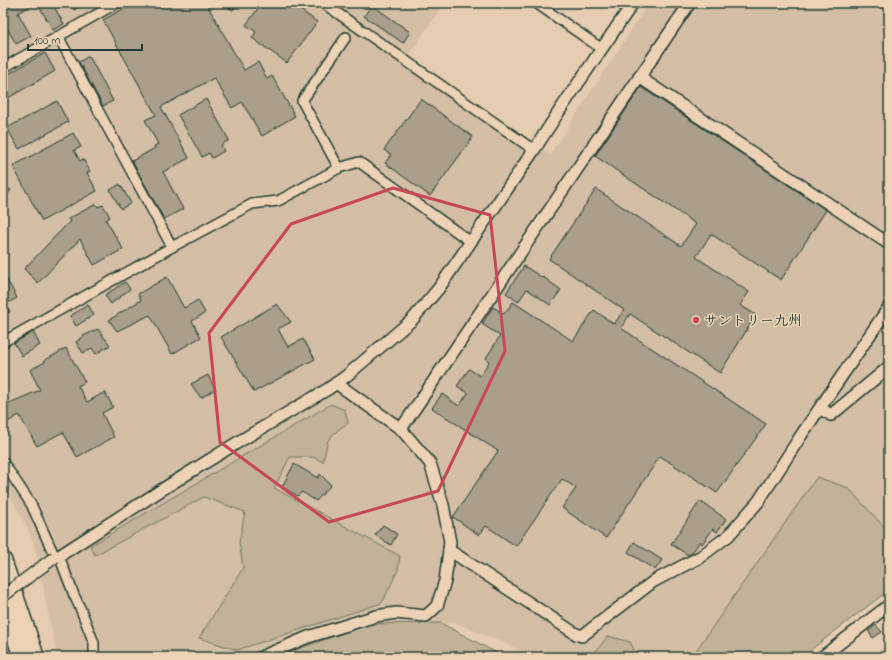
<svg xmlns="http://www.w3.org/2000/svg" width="892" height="660" viewBox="0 0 892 660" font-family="'Indie Flower','Klee One',sans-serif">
	<rect width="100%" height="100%" fill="#e6ccb0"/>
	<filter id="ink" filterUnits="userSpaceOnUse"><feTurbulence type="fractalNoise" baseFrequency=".025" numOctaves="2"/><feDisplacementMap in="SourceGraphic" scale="8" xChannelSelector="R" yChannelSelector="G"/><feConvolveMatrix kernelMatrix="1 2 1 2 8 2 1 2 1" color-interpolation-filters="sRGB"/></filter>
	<g filter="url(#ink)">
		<path fill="#d4bea5" d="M3,3h441l-36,53 142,99 99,-152h240v551l-129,103h-224l-82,-35 -165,32 -8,3h-224l-23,-115 -31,-61z"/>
		<g fill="#c1b299" stroke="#707866">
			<path d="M331,404l14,6 3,13 -9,6 -11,11 -5,22 -10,-5h-23l-16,31 126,68 -2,14 -16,33 -145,47 -38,-12 44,-70 -4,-26 6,-30 -41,-15 -109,58 -5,-9z"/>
			<path d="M817,477l31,11 41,44v58l-80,61 -6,6h-110v-2z"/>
			<path d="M441,623l63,34h-230l96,-33z"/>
			<path d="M608,636l22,6 8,15h-47z"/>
		</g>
		<g fill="#a99f8a" stroke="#1f3d34">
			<path d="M3,3h32l-17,10 13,23 -15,8 -13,-23z"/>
			<path d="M37,3h15l12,21 -11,6z"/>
			<path d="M70,3h16l-12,7z"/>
			<path d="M134,3h72l38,67 14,-8 9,17 5,-3 23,40 -33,20 -20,-34 -10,6 -18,-30 -53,29 28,51 -26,14 20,37 -19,10 -32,-58 23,-13 -1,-2 4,-2 -13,-24 11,-5 -53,-95z"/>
			<path d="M218,3h18l-3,7z"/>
			<path d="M262,3h29l26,19 -30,41 -35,-25 4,-6 -10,-7z"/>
			<path d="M372,5l38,27 -7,11 -39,-27z"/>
			<path d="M45,53l10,18 -52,30v-24z"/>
			<path d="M89,56l24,45 -10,5 -24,-44z"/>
			<path d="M641,87l185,123 -45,70 -70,-46 -15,23 53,35 -9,13 16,10 -36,58 -90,-59 -9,14 145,96 -49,69 -57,-37 -54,82 -44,-30 14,-20 -14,-9 -46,67 -30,-20 -7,9 -26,-18 45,-66 -66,-43 10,-14 17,12 9,-13 -11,-7 12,-17 11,7 9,-14 -3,-4 14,-22 -18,-12 11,-17 11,7 9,-12 60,39 21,-31 20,14 10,-14 -75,-51 47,-70 85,57 15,-22 -101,-68z"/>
			<path d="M206,99l23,41 -8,5 3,6 -12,7 -3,-5 -7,4 -24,-42z"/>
			<path d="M421,99l52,38 -43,59 -45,-33 6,-8 -7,-5z"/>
			<path d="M57,101l11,21 -49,27 -12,-21z"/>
			<path d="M73,133l8,14 -7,3 6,11 3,-2 7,12 -3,2 10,18 -55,30 -29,-55z"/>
			<path d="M3,184l8,6 -8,10z"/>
			<path d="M120,184l11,19 -10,6 -11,-19z"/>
			<path d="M96,204l2,3 5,-2 7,12 -4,3 17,29 -29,16 -14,-26 -42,44 -14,-14 46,-48 -2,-2z"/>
			<path d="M524,266l19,12v-1l18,13 -11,15 -23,-16 -9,13 -12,-9z"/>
			<path d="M3,272l14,26 -11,6 4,8 -7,3z"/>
			<path d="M167,277l17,31 14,-8 7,13 -13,8 9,16 -29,17 -22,-39 -33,16 -8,-11 32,-20 -3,-6z"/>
			<path d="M125,282l5,7 -19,15 -6,-9z"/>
			<path d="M277,304l14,18 -13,7 10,18 15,-8 12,20 -61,33 -33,-55z"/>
			<path d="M88,305l6,10 -18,11 -6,-10z"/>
			<path d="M98,329l12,16 -14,9 -4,-6 -9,5 -7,-11 8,-6h-1z"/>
			<path d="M33,332l7,13 -18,11 -8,-13z"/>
			<path d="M66,348l19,34 -7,4 9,16 18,-10 8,15 -11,6 12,24 -37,20 -14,-25 -26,14 -18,-31 -16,10v-29l4,8 33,-14 -10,-20 15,-8 -1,-1z"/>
			<path d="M208,375l7,14 -14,9 -10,-14z"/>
			<path d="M294,464l24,14 2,-4 11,11 -15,16 -14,-9 -4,4 -16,-9z"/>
			<path d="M700,501l26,18 -9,13 -4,-3 -11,15 -2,-3 -8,12 -4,2 -17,-11z"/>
			<path d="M383,525l14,9 -6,11 -16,-10z"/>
			<path d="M634,542l28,18 -7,10 -27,-18z"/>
			<path d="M876,625l6,7 -9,6 -5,-7z"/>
		</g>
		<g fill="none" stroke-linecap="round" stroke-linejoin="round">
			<defs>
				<g id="minor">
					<path d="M323,3l211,147"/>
					<path d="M536,3l66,46"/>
					<path d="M58,36l114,211"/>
					<path d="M3,68l114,-65"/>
					<path d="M339,168l-37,-67 44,-64"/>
					<path d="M3,342l169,-95 80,-43 26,-3 61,-33 20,-6 112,80"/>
					<path d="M3,462l28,42 24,53"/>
					<path d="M59,556l15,39 7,15 13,33v14"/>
				</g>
				<g id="tertiary">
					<path d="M639,77l250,167"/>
					<path d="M820,408l11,7 58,-48"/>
					<path d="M401,429l288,-425 -1,-1"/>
					<path d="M449,550l127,84 6,2 72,-55 46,-24 28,-21 30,-34 44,-68 87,-127"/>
					<path d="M55,557l4,-1 107,-69 74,-46 88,-52 17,-12 67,-57 27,-32 95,-138 28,-43 71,-104"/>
					<path d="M261,657l47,-20 68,-21 20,-3 30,3 11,-10 8,-25 5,-39 -7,-37 -13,-42 -29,-34 -65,-46"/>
					<path d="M822,657l67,-52"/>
				</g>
				<g id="motorway">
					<path d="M3,560l33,97"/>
					<path d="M3,603l19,54"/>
				</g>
			</defs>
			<use href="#minor" stroke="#1f3d34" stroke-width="12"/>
			<use href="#tertiary" stroke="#1f3d34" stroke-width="14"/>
			<use href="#motorway" stroke="#1f3d34" stroke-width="19"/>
			<use href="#minor" stroke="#eed2b5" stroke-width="9"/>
			<use href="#tertiary" stroke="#eed2b5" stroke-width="11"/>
			<use href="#motorway" stroke="#eed2b5" stroke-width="16"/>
			<defs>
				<path id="tertiary-bridge" d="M3,596l52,-39"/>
			</defs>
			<use href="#tertiary-bridge" stroke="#1f3d34" stroke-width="14" stroke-linecap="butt"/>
			<use href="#tertiary-bridge" stroke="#eed2b5" stroke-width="11"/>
		</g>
	</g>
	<path fill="none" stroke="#c84859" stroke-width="3" stroke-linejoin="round" d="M393,188l97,27 15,136 -67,140 -109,31 -109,-80 -11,-109 82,-109z"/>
	<circle fill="#d1495b" stroke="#eed2b5" stroke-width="1.5" cx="696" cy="320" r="4"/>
	<g text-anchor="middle" stroke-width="3" stroke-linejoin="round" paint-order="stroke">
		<g font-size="14" font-weight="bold" fill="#1f3d34" stroke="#eed2b5" text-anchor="start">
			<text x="704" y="325">サントリー九州</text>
		</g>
	</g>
	<rect width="892" height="660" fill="none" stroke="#eed2b5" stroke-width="16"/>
	<rect x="8" y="8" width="876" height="644" fill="none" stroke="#1f3d34" stroke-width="1.5" filter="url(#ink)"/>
	<path d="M28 44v6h114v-6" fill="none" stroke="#1f3d34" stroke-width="2"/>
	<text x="34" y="44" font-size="12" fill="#1f3d34" stroke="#eed2b5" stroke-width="3" paint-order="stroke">100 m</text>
</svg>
